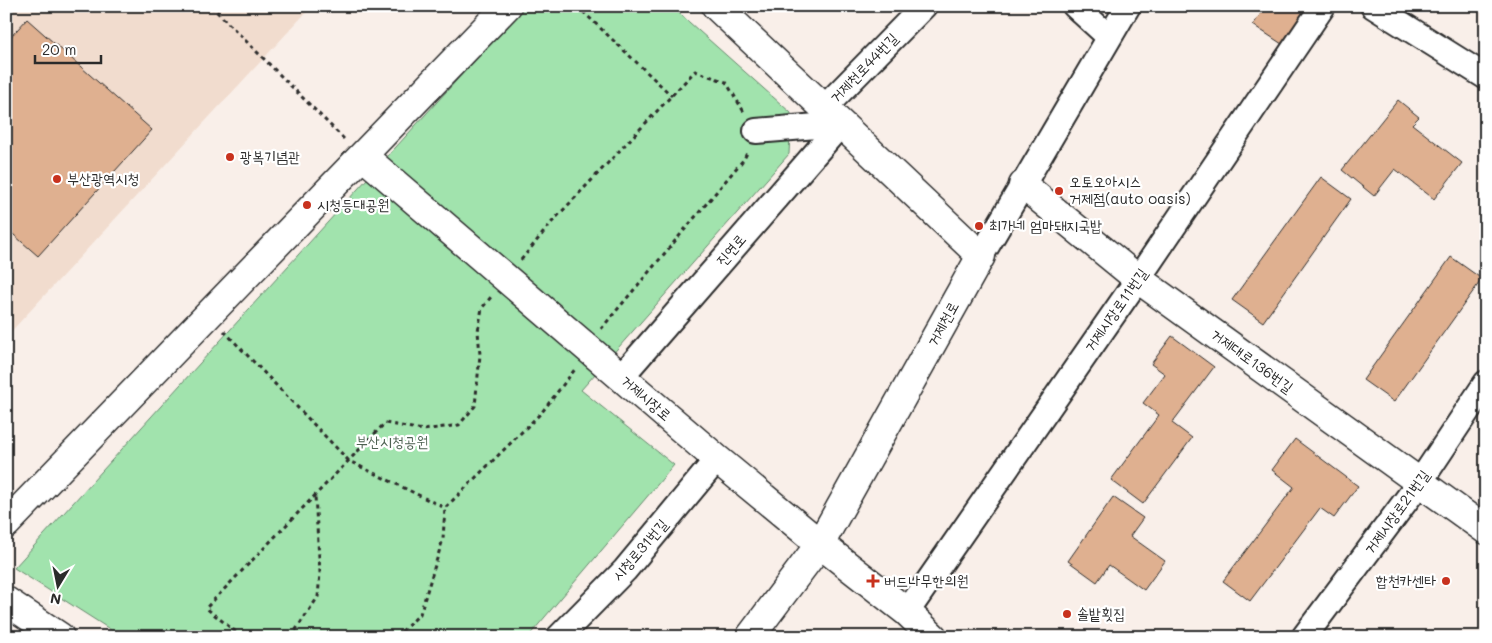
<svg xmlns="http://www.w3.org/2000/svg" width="1492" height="643" viewBox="0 0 1492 643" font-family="Mali,'Poor Story',sans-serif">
	<rect width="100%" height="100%" fill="#f9efe9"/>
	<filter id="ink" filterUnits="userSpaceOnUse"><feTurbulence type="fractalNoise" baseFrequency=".02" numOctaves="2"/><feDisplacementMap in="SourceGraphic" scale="10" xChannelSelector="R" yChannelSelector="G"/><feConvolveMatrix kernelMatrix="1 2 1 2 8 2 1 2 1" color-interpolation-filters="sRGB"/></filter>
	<g filter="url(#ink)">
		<path fill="#f1dcce" d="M6,6h306l-306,331z"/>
		<path fill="#a1e3ad" stroke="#66876c" d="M524,6h147l120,107 -2,41 -208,236 93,75 -146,172h-406l-108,-69z"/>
		<g fill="#dfb090" stroke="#2b2b2b">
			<path d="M1266,6h46l-27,40 -32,-21z"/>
			<path d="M27,19l125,111 -114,126 -32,-28v-186z"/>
			<path d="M1398,100l21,17 -7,7 50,39 -28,36 -39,-30 -21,27 -32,-26z"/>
			<path d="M1321,177l30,22 -88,123 -31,-22z"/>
			<path d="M1451,257l31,22 -88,123 -31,-22z"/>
			<path d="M1172,336l42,31 -42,56 20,15 -49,66 -32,-24 48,-65 -16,-12 22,-29 -14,-10z"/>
			<path d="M1295,439l63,47 -24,32 -14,-10 -70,93 -27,-20 71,-94 -22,-17z"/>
			<path d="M1113,497l30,21 -13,18 35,25 -21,29 -35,-25 -12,17 -29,-21z"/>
		</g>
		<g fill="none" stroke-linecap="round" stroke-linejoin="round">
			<defs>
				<g id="street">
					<path d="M1075,6l34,31"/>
					<path d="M1373,6l113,71"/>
					<path d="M824,108l100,-102"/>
					<path d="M756,131l85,-7"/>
					<path d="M981,256l147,-250"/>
					<path d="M621,377l220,-253"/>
					<path d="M907,612l231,-333 185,-273"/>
					<path d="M559,637l66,-67 92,-111"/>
					<path d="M1304,637l116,-155 66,-99"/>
				</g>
				<g id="secondary">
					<path d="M716,6l265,250 -161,288 -70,93"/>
					<path d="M363,156l354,303 103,85 87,68 26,25"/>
					<path d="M1023,185l115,94 348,251"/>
					<path d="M6,524l501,-518"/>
					<path d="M6,601l54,36"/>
				</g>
			</defs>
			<use href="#street" stroke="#2b2b2b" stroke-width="28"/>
			<use href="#secondary" stroke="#2b2b2b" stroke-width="31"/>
			<g stroke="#2b2b2b" stroke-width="3" stroke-dasharray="4 4" stroke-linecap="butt">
				<path d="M211,6l133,133"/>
				<path d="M577,6l95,90"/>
				<path d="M521,260l31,-38 143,-151 31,11 18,30"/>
				<path d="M601,329l143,-170 4,-8"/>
				<path d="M224,331l125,130 96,47"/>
				<path d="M242,637l-36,-29 179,-185 38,7 36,-5 16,-19 5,-51 -2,-24 4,-23 9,-11"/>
				<path d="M291,637l27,-40 2,-24 -5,-77"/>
				<path d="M396,637l24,-23 23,-75 2,-31 97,-96 34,-44"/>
			</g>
			<use href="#street" stroke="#fff" stroke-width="24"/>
			<use href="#secondary" stroke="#fff" stroke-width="28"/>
		</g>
	</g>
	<g fill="#c8321e" stroke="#fff" stroke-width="2">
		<circle cx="230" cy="157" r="5"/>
		<circle cx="57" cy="179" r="5"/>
		<circle cx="1059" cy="191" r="5"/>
		<circle cx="307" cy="205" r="5"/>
		<circle cx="979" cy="226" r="5"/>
		<path d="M870.5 573.5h5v5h5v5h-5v5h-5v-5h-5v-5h5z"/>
		<circle cx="1446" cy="581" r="5"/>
		<circle cx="1067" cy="614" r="5"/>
	</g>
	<g text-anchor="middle" stroke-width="4.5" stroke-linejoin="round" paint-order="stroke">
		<g font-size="15" fill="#2b2b2b" stroke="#fff">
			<text transform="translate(864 68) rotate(-46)" y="5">거제천로44번길</text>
			<text transform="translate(731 250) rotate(-49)" y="5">진연로</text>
			<text transform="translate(1116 310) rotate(-55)" y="5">거제시장로11번길</text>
			<text transform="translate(943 324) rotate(-61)" y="5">거제천로</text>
			<text transform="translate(1252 361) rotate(36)" y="5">거제대로136번길</text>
			<text transform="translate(646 398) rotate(41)" y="5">거제시장로</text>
			<text transform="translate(1397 512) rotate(-54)" y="5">거제시장로21번길</text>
			<text transform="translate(640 550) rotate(-49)" y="5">시청로31번길</text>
		</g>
		<g font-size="15" fill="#2b2b2b" stroke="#fff" text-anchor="start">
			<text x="240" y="162">광복기념관</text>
			<text x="67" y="184">부산광역시청</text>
			<text x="1069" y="187">오토오아시스<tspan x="1069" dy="17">거제점(auto oasis)</tspan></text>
			<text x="317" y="210">시청등대공원</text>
			<text x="989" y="231">최가네 엄마돼지국밥</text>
			<text x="884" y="586">버드나무한의원</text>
			<text x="1436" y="586" text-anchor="end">합천카센타</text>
			<text x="1077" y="619">솔밭횟집</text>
		</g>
		<g font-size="15" fill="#4e6252" stroke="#fff">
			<text x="392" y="447">부산시청공원</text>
		</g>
	</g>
	<rect width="1492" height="643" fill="none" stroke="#fff" stroke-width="25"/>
	<rect x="12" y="12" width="1467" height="618" fill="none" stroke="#2b2b2b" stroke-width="2" filter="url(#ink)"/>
	<g transform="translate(58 586) rotate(190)" stroke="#ffffff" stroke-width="4" paint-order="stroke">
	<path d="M0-4L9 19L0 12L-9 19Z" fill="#2b2b2b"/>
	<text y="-8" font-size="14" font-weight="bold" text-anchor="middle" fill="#2b2b2b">N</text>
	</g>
	<path d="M35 55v8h66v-8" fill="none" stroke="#2b2b2b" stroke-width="2.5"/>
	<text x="42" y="55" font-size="15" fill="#2b2b2b" stroke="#ffffff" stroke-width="4" paint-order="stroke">20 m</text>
</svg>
